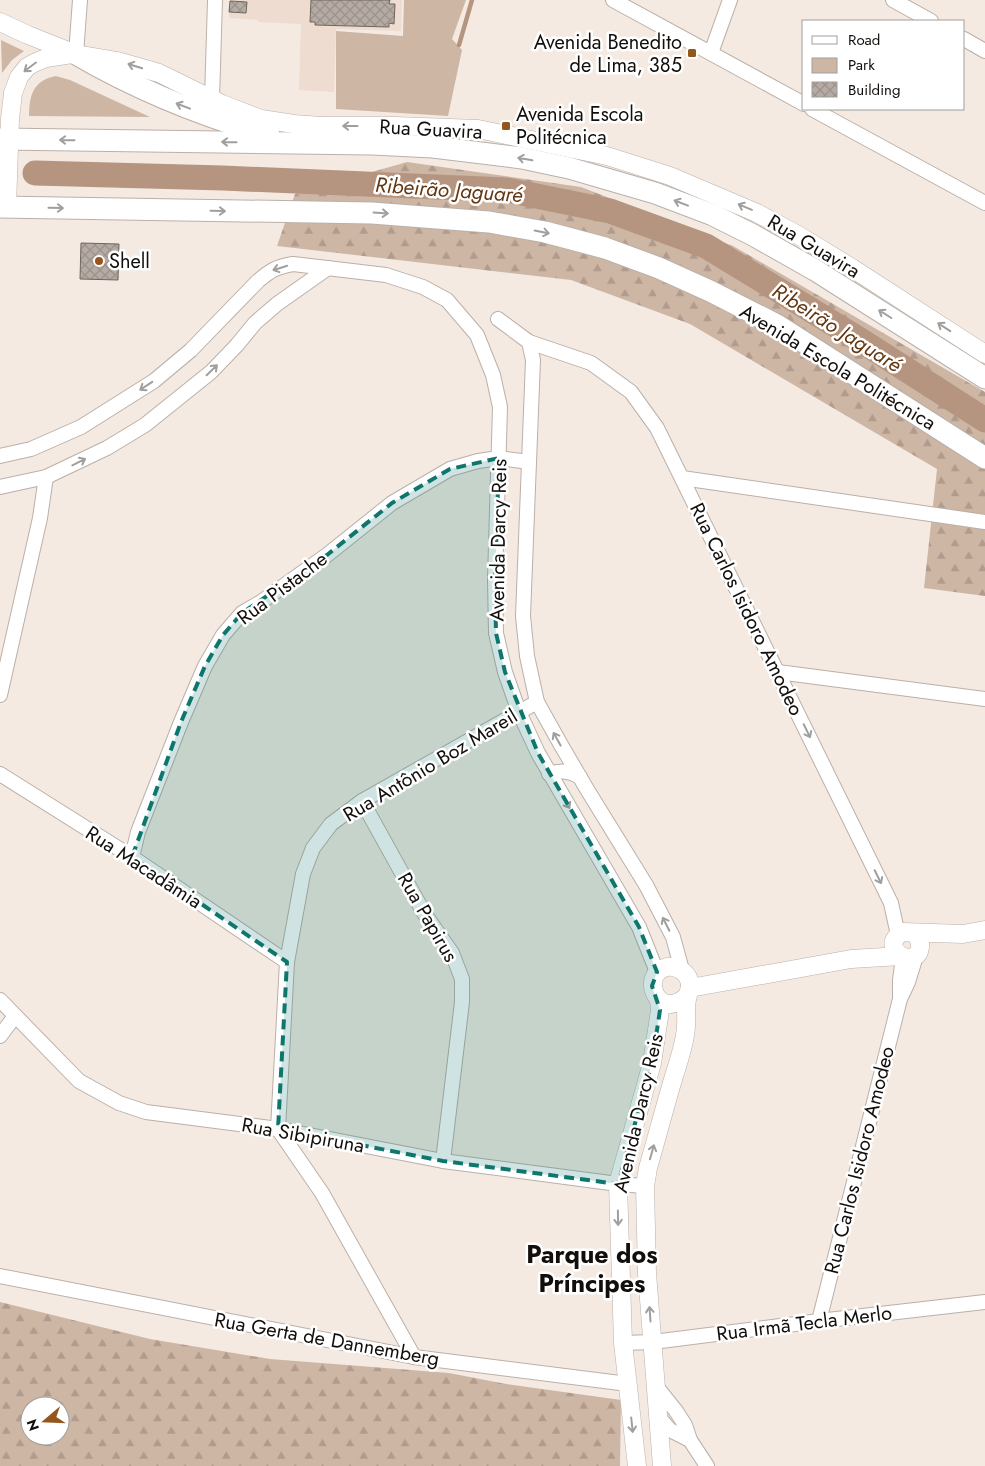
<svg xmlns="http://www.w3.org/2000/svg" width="985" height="1466" viewBox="0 0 985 1466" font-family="Jost,sans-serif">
	<defs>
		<pattern id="forest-firs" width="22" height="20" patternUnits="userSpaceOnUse" patternTransform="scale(1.25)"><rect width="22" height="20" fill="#ceb6a5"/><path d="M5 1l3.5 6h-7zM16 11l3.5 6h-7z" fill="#b09b8d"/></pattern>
		<pattern id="building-cross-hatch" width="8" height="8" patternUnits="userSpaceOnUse" patternTransform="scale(1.25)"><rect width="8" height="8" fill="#b5aba4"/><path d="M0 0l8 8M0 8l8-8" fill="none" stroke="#9b928c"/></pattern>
	</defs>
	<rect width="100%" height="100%" fill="#f4eae2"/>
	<path fill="#eedcd0" d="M230,0h172l-1,31 -65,-2 -2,63 -35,-2 2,-66 -43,-2v-2l-29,-2z"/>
	<g fill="url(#forest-firs)" fill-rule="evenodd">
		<path d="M407,162l174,25 152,59 252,146v204l-61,-8 13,-119 -247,-145 -119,-44 -294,-34 18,-52z"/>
		<path d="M0,1302l150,37 120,20 179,14 57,11 115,16 -1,66h-620zM30,1406h30v30h-30z"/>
	</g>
	<g fill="#ceb6a5">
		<path d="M404,0h62l-14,39 10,11 -14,66 -112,-7v-78l67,5z"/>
		<path d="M1,40l23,11 -12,9 -10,13z"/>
		<path d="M56,76l14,4 80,37 -121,-1c0,-20 4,-36 27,-40z"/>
	</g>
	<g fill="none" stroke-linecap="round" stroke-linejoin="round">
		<path stroke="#b5957f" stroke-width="4.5" d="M459,45l13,-45"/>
		<path stroke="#b5957f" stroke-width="25" d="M35,173l188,5 284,12 103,21 96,35 154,94 125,80"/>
	</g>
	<g fill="url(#building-cross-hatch)" stroke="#6e655f">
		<path d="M311,0h79l-1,4h6l-1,20 -5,-1v4l-74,-2v-3h-5z"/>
		<path d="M230,1l17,1 -1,11 -17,-1z"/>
		<path d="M81,243l38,1 -1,36 -38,-1z"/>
	</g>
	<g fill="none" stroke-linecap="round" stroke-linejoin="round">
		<defs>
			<g id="minor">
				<path d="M613,0l191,104"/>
				<path d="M893,0l38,21"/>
				<path d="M964,39l21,12"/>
				<path d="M711,53l19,-53"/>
				<path d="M76,54l4,-54"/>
				<path d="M212,99l3,-99"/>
				<path d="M812,109l173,94"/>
				<path d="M498,319l31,23 4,18 -10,256 4,40 10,46 24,43 27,46 58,94 27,52 9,33"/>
				<path d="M529,342l62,21 40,29 26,36 234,475 7,32"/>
				<path d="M0,456l31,-7 50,-22 73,-46 37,-31 67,-69c13,-11 18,-14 35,-17l93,11 37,12 24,13 30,35 16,40 7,32 -5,172 1,54 9,39 14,40 19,41 101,174 18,45"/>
				<path d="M682,478l303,44"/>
				<path d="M0,487l46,-10 61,-29 38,-23 66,-53 26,-27 18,-22 22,-19 51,-36"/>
				<path d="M778,672l207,27"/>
				<path d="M0,695l40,-177 6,-41"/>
				<path d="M0,774l132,83 155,105"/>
				<path d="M549,774c13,-4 20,-3 31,3"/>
				<path d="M362,801l62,112 28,40 10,26v23l-19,159"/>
				<path d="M132,857l6,-25 43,-110 24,-56 18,-31 19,-22 19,-11 66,-47 65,-52 58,-34 28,-8 21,-3 30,4"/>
				<path d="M900,995v-15l3,-22"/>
				<path d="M0,1000l79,81 40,22 27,9 132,17 165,32 175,23 27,2"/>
				<path d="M0,1036l15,-20"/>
				<path d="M0,1276l414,81 214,27"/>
				<path d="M819,1321l81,-322 8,-17 9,-29"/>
				<path d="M623,1343l30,-1 166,-21 166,-19"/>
				<path d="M414,1357l-92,-164 -44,-64 9,-167 16,-88 10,-26 18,-24 31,-23 175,-99"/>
				<path d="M656,1386l20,25 9,14 5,15 17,26"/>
				<path d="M657,1415l13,15 20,10"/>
			</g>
			<g id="major">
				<path d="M0,22l28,13 48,19 41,7 42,12 63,31 39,15 33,5 27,2h74l83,3 129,27 63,20 87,37 41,22 54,33 133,86"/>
				<path d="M7,207l3,-88 3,-26 6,-16 8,-10 7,-4 12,-5 26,-4"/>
				<path d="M913,933c5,4 8,8 7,14 -3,25 -45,1 -17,-15l60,2 22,-4"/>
				<path d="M690,988l161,-29 50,-3"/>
				<path d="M637,1466l-14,-123 -5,-159 34,-121 8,-53 -1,-10"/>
				<path d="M662,1466l-15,-193 -2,-87 3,-18c9,-31 17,-62 26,-92 4,-13 9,-27 11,-41 2,-10 1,-20 1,-30 1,-7 3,-13 4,-19 0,-12 -12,-21 -23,-19 -29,7 -9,56 20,29"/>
			</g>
			<g id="highway">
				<path d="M76,54c60,35 126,62 193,81"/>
				<path d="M0,139l372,5 61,3 89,11 47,10 86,25 58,22 40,20 62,35 170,108"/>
				<path d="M0,207l372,6 117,9 56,10 60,16 54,20 51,23 67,34 208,133"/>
			</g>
		</defs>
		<use href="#minor" stroke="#bab0a9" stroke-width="16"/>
		<use href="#major" stroke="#bab0a9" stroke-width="19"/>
		<use href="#highway" stroke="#bab0a9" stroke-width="23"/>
		<use href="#minor" stroke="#fff" stroke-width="14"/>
		<use href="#major" stroke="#fff" stroke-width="18"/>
		<use href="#highway" stroke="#fff" stroke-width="21"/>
	</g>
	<defs><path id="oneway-shaft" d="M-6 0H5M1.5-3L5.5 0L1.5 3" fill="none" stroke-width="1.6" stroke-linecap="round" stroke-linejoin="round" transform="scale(1.25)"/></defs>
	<g stroke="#a09f9d">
		<use href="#oneway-shaft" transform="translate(135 66) rotate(-163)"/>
		<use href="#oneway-shaft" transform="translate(30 67) rotate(143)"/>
		<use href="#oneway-shaft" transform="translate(183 106) rotate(-159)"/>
		<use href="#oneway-shaft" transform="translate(350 126) rotate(180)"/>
		<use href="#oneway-shaft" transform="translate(67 140) rotate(-179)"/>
		<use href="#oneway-shaft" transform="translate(229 142) rotate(-179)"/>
		<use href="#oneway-shaft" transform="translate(525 159) rotate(-170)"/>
		<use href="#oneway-shaft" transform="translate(681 203) rotate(-159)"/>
		<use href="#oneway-shaft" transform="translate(745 207) rotate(-157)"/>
		<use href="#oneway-shaft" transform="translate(56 208) rotate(1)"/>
		<use href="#oneway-shaft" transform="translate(218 211) rotate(1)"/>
		<use href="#oneway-shaft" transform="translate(381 213) rotate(4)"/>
		<use href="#oneway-shaft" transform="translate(542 232) rotate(11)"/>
		<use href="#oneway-shaft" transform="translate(280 268) rotate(162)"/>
		<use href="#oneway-shaft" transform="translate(885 314) rotate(-148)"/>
		<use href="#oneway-shaft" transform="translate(944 327) rotate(-147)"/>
		<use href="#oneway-shaft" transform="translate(212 370) rotate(-44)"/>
		<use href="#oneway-shaft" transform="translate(146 386) rotate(147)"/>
		<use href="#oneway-shaft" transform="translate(79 462) rotate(-27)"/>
		<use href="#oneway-shaft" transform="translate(807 731) rotate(64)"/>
		<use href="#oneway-shaft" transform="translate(557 739) rotate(-119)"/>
		<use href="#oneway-shaft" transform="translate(566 802) rotate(60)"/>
		<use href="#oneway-shaft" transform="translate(878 877) rotate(64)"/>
		<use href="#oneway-shaft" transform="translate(666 924) rotate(-117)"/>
		<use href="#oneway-shaft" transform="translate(652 1152) rotate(-74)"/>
		<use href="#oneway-shaft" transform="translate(618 1218) rotate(89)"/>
		<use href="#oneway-shaft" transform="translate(650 1314) rotate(-94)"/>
		<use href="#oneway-shaft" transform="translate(632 1425) rotate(84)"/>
	</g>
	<path fill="#0f766e" fill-opacity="0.2" stroke="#0f766e" stroke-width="4" stroke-dasharray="10 6" stroke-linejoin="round" d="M499,458l-4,121 1,54 9,39 33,81 101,174 18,45 -5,14 8,24 -8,53 -34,121 -175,-23 -165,-32 9,-167 -155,-105 49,-135 24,-56 18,-31 19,-22 85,-58 65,-52 58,-34z"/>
	<g fill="#95561e" stroke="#fff" stroke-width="2">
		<rect x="687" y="48" width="10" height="10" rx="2.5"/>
		<rect x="501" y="121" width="10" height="10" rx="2.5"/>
		<circle cx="99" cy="261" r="5"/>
	</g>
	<g text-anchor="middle" stroke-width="5" stroke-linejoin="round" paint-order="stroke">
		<g font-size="20" fill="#110e0b" stroke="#fff" text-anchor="start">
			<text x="682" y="49" text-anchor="end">Avenida Benedito<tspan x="682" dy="23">de Lima, 385</tspan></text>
			<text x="516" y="121">Avenida Escola<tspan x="516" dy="23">Politécnica</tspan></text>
			<text x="109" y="268">Shell</text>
		</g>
		<g font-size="20" fill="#110e0b" stroke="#fff">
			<text transform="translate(431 129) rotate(3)" y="7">Rua Guavira</text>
			<text transform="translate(814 246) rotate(31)" y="7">Rua Guavira</text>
			<text transform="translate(838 367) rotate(31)" y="7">Avenida Escola Politécnica</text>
			<text transform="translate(498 540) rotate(-89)" y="7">Avenida Darcy Reis</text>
			<text transform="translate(282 588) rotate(-37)" y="7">Rua Pistache</text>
			<text transform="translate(747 609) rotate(64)" y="7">Rua Carlos Isidoro Amodeo</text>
			<text transform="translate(430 765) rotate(-31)" y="7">Rua Antônio Boz Mareil</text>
			<text transform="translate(144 867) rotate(33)" y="7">Rua Macadâmia</text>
			<text transform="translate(428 917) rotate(60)" y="7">Rua Papirus</text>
			<text transform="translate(638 1113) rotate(-77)" y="7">Avenida Darcy Reis</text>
			<text transform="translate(303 1135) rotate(10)" y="7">Rua Sibipiruna</text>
			<text transform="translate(859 1160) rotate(-76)" y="7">Rua Carlos Isidoro Amodeo</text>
			<text transform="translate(804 1323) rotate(-7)" y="7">Rua Irmã Tecla Merlo</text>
			<text transform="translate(327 1339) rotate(10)" y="7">Rua Gerta de Dannemberg</text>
		</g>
		<g font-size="21" font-style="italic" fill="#633711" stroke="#fff">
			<text transform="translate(449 190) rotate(4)" y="7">Ribeirão Jaguaré</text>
			<text transform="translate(837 328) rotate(32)" y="7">Ribeirão Jaguaré</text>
		</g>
		<g font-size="25" font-weight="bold" fill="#110e0b" stroke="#fff">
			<text x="592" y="1263">Parque dos<tspan x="592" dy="29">Príncipes</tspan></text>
		</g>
	</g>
	<rect x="802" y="20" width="162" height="90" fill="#ffffff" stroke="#a09f9d"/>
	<rect x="812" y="36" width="25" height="8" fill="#ffffff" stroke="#a09f9d"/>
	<text x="848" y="45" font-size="15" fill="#110e0b">Road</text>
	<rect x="812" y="58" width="25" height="15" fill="#ceb6a5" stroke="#a09f9d"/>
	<text x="848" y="70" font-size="15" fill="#110e0b">Park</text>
	<rect x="812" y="82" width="25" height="15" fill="url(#building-cross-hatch)" stroke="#a09f9d"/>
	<text x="848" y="95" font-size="15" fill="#110e0b">Building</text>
	<g transform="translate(45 1421) rotate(251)"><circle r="24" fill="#ffffff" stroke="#a09f9d"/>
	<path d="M0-4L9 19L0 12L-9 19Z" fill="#95561e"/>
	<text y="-8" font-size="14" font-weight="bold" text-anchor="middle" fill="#110e0b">N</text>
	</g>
</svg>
